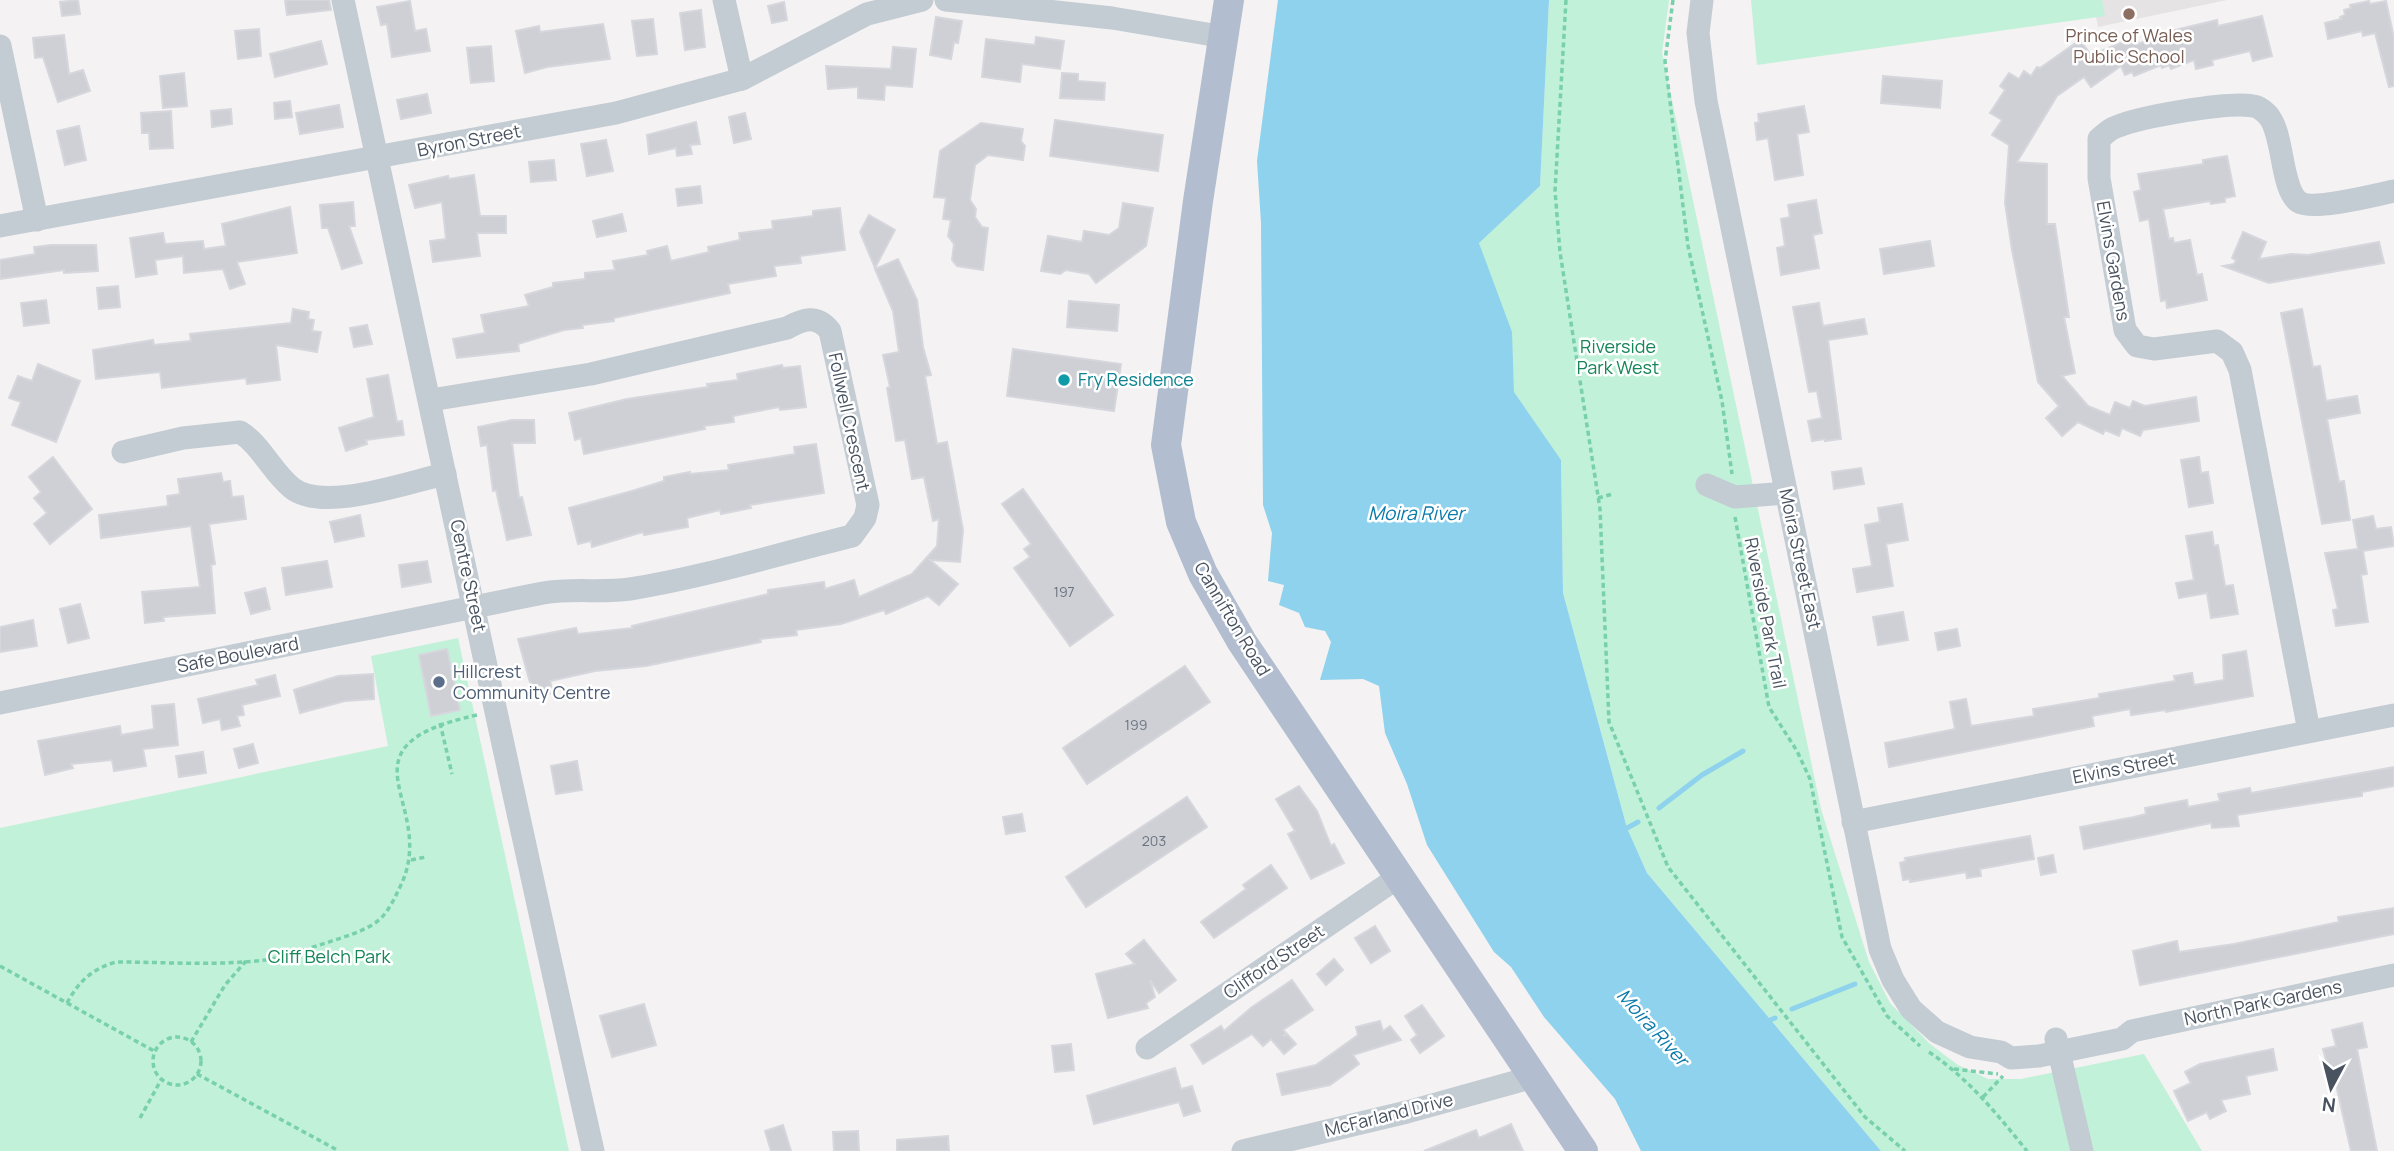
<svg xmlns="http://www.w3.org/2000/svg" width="2394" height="1151" viewBox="0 0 2394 1151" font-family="Manrope,sans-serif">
	<rect width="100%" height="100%" fill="#f4f2f2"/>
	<path fill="#e5e3e4" d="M2093,0h134l-129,27z"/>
	<g fill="#c1f1d8">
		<path d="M1549,0h120l-7,53 159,756 48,153 21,41 40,41 28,21 30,14h33l123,-25 58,97h-321l-234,-278 -20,-45 -64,-235 -2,-132 -47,-69 -1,-21 -34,-129 61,-56z"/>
		<path d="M1751,0h351l3,16 -348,49z"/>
		<path d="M458,638l111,513h-569v-323l388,-82 -17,-90z"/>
	</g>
	<path fill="#8ed2ee" d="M1278,0h271l-9,186 -61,57 33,89 2,60 47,68 2,133 64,235 20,45 234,278h-240l-26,-52 -71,-82 -33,-50 -17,-15 -67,-107 -20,-61 -22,-51 -6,-47 -16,-7 -43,1 11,-38 -6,-11 -20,-4 -6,-14 -20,-8 5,-20 -16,-4 4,-48 -9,-28 -2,-282 -4,-62z"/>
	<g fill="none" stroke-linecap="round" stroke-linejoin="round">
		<g stroke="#8ed2ee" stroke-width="5">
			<path d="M1659,808l43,-33 41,-24"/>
			<path d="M1627,828l11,-6"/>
			<path d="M1792,1009l63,-25"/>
			<path d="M1770,1020l5,-2"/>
		</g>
	</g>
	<g fill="#ced0d6" stroke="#d6d7dd" stroke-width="2">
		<path d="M78,0l2,14 -18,2 -2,-14z"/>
		<path d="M285,0h44l2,10 -44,5z"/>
		<path d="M410,1l5,30 11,-2 4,22 -38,6 -5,-33 -6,1 -4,-18z"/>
		<path d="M2369,1l1,3 16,-3 8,37v48l-5,1 -14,-54 -12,3 -1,-5 -34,8 -3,-16 16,-4 -1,-2 5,-2 -1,-5 7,-2 -1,-3z"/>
		<path d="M784,2l3,18 -15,3 -4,-17z"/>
		<path d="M701,10l4,37 -20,3 -5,-37z"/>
		<path d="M2262,16l10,40 -19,5 -3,-10 -38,9 1,5 -17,4 -2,-9 -23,9 -2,-4 -7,3 -1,-3 -27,11 -2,-4 -7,3 -4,-9 -30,21 -7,-10 -27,19 -40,66 30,2v60h8l14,93h-5l11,56 -13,3 26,30 22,9 5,-13 15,6 3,-7 12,5 51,-9 3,24 -56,9 -3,6 -18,-8 -3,8 -14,-6 -2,4 -25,-12 -16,14 -16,-18 13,-12 -21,-24 -26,-132 -7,-47 4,-58 -17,-10 10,-15 -12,-7 15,-23 -5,-4 9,-13 10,6 5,-8 7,5 6,-9 3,1 40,-28 11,15 44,-18 3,7 33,-13 46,-11 1,6z"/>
		<path d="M936,17l26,4 -4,22 -4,-1 -3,17 -21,-4z"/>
		<path d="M653,19l4,35 -20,2 -5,-35z"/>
		<path d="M603,24l7,35 -63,8 -22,6 -9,-42 23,-5 1,6z"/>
		<path d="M259,29l2,27 -23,3 -3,-28z"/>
		<path d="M64,35l5,39 14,-4 7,21 -32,11 -15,-45 -8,1 -2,-20z"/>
		<path d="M1036,37l28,4 -4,28 -38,-5 -2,18 -38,-5 4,-38 49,6z"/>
		<path d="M321,41l6,23 -52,13 -5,-23z"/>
		<path d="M491,46l3,35 -23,2 -4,-35z"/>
		<path d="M893,47l23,2 -4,38 -27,-2 -1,15 -26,-2v-11l-30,2 -2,-23 65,3z"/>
		<path d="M184,73l3,33 -24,2 -3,-32z"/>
		<path d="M1062,73l16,1v7l27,2 -1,17 -44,-2z"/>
		<path d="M1883,76l59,5 -2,27 -59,-5z"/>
		<path d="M427,94l4,19 -30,6 -4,-19z"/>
		<path d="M290,101l2,16 -17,2 -1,-16z"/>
		<path d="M339,105l4,22 -43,7 -4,-21z"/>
		<path d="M1804,106l5,26 -12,2 6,41 -28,5 -7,-42 -11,2 -2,-17 4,-1 -1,-8z"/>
		<path d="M231,109l1,15 -20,3 -1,-16z"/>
		<path d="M171,111l2,37 -23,1 -1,-16h-7l-1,-20z"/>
		<path d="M745,113l6,26 -17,4 -5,-26z"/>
		<path d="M1055,120l108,15 -5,36 -108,-15z"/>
		<path d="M696,122l4,22 -10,1 2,9 -15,2 -1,-8 -27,6 -2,-19z"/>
		<path d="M981,123l42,6 -2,12 4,5 -2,14 -35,-5 -13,10 -5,35 6,9 -1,8 7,10 6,1 -5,42 -26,-4 -5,-6 2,-16 -6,-8 3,-16 -8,-1 3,-21 -12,-1 6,-46z"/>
		<path d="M79,126l7,34 -21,5 -8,-34z"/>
		<path d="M606,140l7,31 -26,5 -6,-32z"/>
		<path d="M2227,156l8,40 -10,2v4l-14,2 -1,-3 -47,8 6,30 4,-1 1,5 16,-3 7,35 5,-1 5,26 -40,8 -1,-8 -5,1 -12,-82 -9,2 -6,-29 7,-2 -3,-16 65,-10v-4z"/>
		<path d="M554,160l2,20 -25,2 -2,-20z"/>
		<path d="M474,175l6,41h26v17h-29l3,23 -47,6 -3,-21 16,-2 -4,-37 -27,6 -6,-23 39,-9 1,3z"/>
		<path d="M700,186l2,17 -24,3 -2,-17z"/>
		<path d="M1816,200l6,33 -9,2 6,33 -38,7 -4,-27 8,-2 -4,-27 9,-2 -2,-12z"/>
		<path d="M353,202l2,24h-6l13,37 -20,6 -14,-41h-6l-2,-23z"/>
		<path d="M1123,203l30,5 -7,38 -50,37 -7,-9 -23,-4 -6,4 -19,-3 7,-35 34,6 2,-11 25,4 10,-7z"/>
		<path d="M290,207l7,46 -60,9 8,22 -15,5 -7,-20 -39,4 -1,-17 -28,4 2,14 -21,3 -6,-39 33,-5 2,11 38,-3 1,8 22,-3 -4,-22z"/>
		<path d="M840,208l5,42 -45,6 1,7 -27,3 2,10 -48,8 2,9 -116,25v3l-32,4 1,3 -19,2 -46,14 1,7 -62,7 -4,-19 32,-6 -4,-18 48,-9 -4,-11 28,-8v-4l32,-4v-6l30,-3 -2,-9 35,-6 -1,-4 20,-5 4,15 38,-9 -1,-5 32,-7 -1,-7 34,-4 -1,-8 41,-5v-5z"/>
		<path d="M622,214l4,17 -29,6 -4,-16z"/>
		<path d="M869,215l26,15 -20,38 -15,-36z"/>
		<path d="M2243,232l23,10 -7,17 32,-5 17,1 71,-13 5,21 -115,20 -46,-17 11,-2 2,-4 -4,-2z"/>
		<path d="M1930,241l4,25 -50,8 -4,-25z"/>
		<path d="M51,245h45l2,26 -34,2v-3l-64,9v-19l35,-6 -1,-7z"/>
		<path d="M898,259l19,41 6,47 8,28 -6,1 12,68 10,-2 16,88 -3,32 -30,-2 28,24 -19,21 -11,-9 -42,18 -2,-4 -43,14 -45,6 1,5 -37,4 1,3 -115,24 -51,5 -45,10 3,12 -19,4 -16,-58 58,-11 2,6 55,-6 -1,-2 136,-32v-4l56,-8 1,7 29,-9 5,17 53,-23 25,-28 2,-27 -6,2 -9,-44 -12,2 -7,-39 -9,1 -9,-53 3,-1 -7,-32 16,-3 -6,-41 -18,-42z"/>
		<path d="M118,286l2,21 -21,2 -2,-21z"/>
		<path d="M46,300l3,23 -25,3 -3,-23z"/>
		<path d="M1069,301l50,4 -2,26 -50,-4z"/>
		<path d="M1819,303l4,23 41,-7 3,15 -39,6 13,99 -16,2v-2l-13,2 -4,-20 14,-3 -5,-27 -8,1 -16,-85z"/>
		<path d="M293,309l16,3 -1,7 6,1 -2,11 9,1 -4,20 -41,-7 4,35 -33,4 -1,-6 -84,10 -2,-16 -64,7 -3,-29 60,-10 1,5 37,-4 -1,-7 101,-11z"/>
		<path d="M2302,309l11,58 7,-1 6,35 31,-5 3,17 -33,6 12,63 5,-1 6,39 -28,4 -41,-211z"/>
		<path d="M367,325l5,19 -18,3 -4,-19z"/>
		<path d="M1013,349l108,15 -7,47 -107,-15z"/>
		<path d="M38,364l42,17 -24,61 -44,-17 9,-23 -12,-4 9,-22 14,5z"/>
		<path d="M782,365l1,3 17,-2 6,41 -26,3 -1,-3 -46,9 1,6 -30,4 1,3 -121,25 -3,-16 -6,2 -6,-27 58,-14 81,-12 -1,-3 31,-4 -1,-6z"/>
		<path d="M388,375l9,47 5,-1 2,14 -38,5 1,4 -21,7 -7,-23 35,-11 -7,-38z"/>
		<path d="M512,420h22l1,23h-23l7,55 3,-1 9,38 -24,5 -11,-50 -3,1 -6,-46 -6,1 -3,-19z"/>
		<path d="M816,444l8,49 -74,12 1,3 -30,6 -1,-4 -33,8 1,9 -44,8 -1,-3 -51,15 -1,-6 -13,3 -9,-36 63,-17 32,-10v-4l26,-5v2l39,-4 -1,-5 67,-11 -1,-7z"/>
		<path d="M53,457l39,52 -42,35 -16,-20 13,-11 -13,-15 7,-6 -12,-15z"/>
		<path d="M2199,457l2,16 7,-1 5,31 -24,4 -8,-47z"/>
		<path d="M1861,468l3,16 -30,5 -2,-17z"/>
		<path d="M221,473l2,9 7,-1 2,16 11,-1 3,23 -37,5 6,40 -4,1 4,48 -52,4 1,4 -19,2 -3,-31 58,-5 -9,-61 -90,12 -2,-23 69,-9 -1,-10 13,-2 -2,-15z"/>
		<path d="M1023,489l90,126 -43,31 -56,-78 16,-11 -6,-8 7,-5 -29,-40z"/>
		<path d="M1902,504l6,36 -22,4 7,42 -36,6 -4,-23 19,-3 -7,-41 15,-3 -2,-14z"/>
		<path d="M360,515l4,21 -29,6 -5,-20z"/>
		<path d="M2373,516l3,13 15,-2 3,19 -31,5 4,23 -6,1 7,47 -32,4 -3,-16 5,-1 -13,-56 33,-4 -5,-29z"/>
		<path d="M2212,532l2,14 4,-1 7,41 8,-1 5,29 -27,4 -4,-25 -28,5 -3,-15 18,-3 -8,-44z"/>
		<path d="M327,561l5,26 -46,8 -4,-27z"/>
		<path d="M427,561l4,21 -29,5 -3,-22z"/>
		<path d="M265,588l5,21 -19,5 -6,-21z"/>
		<path d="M80,604l9,34 -21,5 -8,-34z"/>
		<path d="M1903,612l5,28 -30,5 -5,-28z"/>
		<path d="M33,620l4,26 -37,6v-25z"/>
		<path d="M1957,629l3,17 -22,4 -3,-17z"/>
		<path d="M447,649l13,61 -29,6 -12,-61z"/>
		<path d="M2246,651l7,45 -87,16 -1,-2 -34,5 -1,-6 -38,7 2,10 -205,41 -4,-24 70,-14 -5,-27 16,-3 5,27 63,-10 -1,-7 66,-11v-4l76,-13 -1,-5 18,-3 2,12 30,-5 -1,-25z"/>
		<path d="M1185,666l25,36 -123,82 -24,-36z"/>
		<path d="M373,674l1,25 -29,2 -45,12 -6,-23 44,-14z"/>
		<path d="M275,675l5,21 -38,9 2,10 -7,1 3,10 -18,4 -2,-11 -17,4 -5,-24 60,-14 -2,-5z"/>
		<path d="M174,704l4,41 -35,4 3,17 -32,5 -2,-11 -41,4 2,4 -28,7 -7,-34 82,-15 1,9 33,-6 -2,-23z"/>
		<path d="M253,744l5,19 -19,5 -5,-19z"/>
		<path d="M203,752l3,21 -27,4 -3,-21z"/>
		<path d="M577,761l5,29 -26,4 -5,-28z"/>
		<path d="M2394,767v19l-32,6v4l-125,19 2,11 -27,2 -1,-5 -127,26 -4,-22 54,-10 12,-3 -1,-6 42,-8 1,7 32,-6 -2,-7 32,-6 1,5z"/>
		<path d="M1299,786l18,25 14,35 3,-2 10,19 -33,16 -23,-45 7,-3 -19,-32z"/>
		<path d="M1187,797l20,30 -121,80 -20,-30z"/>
		<path d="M1022,814l3,17 -19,3 -3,-17z"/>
		<path d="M2030,836l4,23 -54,10 1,7 -14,2 -1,-6 -56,10v-3l-7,1 -3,-17 6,-2 -1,-3z"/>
		<path d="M2053,855l3,17 -15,3 -3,-17z"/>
		<path d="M1271,865l16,23 -73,50 -13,-16 45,-33 -3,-4z"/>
		<path d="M2394,908v26l-254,51 -7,-34 44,-10 2,11 55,-8 105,-22 -1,-5z"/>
		<path d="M1375,926l15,25 -19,12 -16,-25z"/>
		<path d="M1144,940l32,40 -17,13 -9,-13 5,17 -9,6 2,5 -40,10 -12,-44 39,-10 -9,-10z"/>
		<path d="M1334,959l9,11 -17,15 -9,-11z"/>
		<path d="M1292,980l21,30 -30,20 3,3 -3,3 4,-2 9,10 -12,10 -13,-15 -8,7 -11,-12 -49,30 -12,-19 30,-19 3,5 28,-24z"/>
		<path d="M644,1004l12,41 -44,12 -12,-41z"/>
		<path d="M1422,1005l22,31 -24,17 -9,-13 6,-5 -12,-19z"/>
		<path d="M1380,1021l3,10 7,-5 11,14 -48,15 6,9 -29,21 -48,10 -5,-21 39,-9 42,-30 -2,-8z"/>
		<path d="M2362,1023l5,24 -10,2 20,102h-26l-19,-84 -4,1 -5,-19 13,-3 -4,-16z"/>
		<path d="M1071,1044l3,26 -19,2 -3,-26z"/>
		<path d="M2273,1049l4,21 -31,6 4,18 -29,6 5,11 -16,8 -3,-7 -19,9 -14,-30 17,-8 -6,-11 15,-8z"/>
		<path d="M1175,1068l6,21 11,-3 8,25 -16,5 -5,-14 -85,22 -7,-28z"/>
		<path d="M1511,1124l12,27h-99l52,-21 3,8z"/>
		<path d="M783,1125l8,26h-20l-6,-20z"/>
		<path d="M858,1131l1,20h-25l-1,-19z"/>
		<path d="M948,1136l1,15h-52v-11z"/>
	</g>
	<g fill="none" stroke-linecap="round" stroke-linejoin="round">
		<g stroke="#78d0ac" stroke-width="3.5" stroke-dasharray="5 3.5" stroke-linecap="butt">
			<path d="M1566,0l-11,191 5,61 40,257 9,213 59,145 197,250 40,34"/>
			<path d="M1673,0l-8,61 23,185 34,155 10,73"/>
			<path d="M1598,498l15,-4"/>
			<path d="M1735,517l34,190 28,44 13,28 32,158 45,79 33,30"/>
			<path d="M440,723l12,51"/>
			<path d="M411,860l15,-3"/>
			<path d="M0,966l154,85"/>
			<path d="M67,1003c12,-22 25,-34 49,-41 49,0 100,4 149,-2 21,-3 41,-11 61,-17 17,-6 34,-10 49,-20 12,-8 18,-22 24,-34 44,-84 -72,-141 78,-174"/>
			<circle cx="177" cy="1061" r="24"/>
			<path d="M191,1042l34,-57 21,-24"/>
			<path d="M1929,1052c40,27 68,62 98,99"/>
			<path d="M1954,1069l44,5"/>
			<path d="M197,1074l142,77"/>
			<path d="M1983,1097l20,-21"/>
			<path d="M140,1118l21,-38"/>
		</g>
		<g stroke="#c3cbd3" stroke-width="23">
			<path d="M343,0c83,384 163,768 250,1151"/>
			<path d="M724,0l18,79"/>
			<path d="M946,0l166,18 113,19"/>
			<path d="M1702,0l-4,33 8,68 174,848 13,31 18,29 26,23 33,15 31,5 10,6 28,-2 83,-17 10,-8 262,-56"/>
			<path d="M0,46l37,174"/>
			<path d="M0,226l616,-113 126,-34 125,-65 55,-14"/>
			<path d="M123,452l60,-14 57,-6c22,14 31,39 52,56 31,25 116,-6 153,-14"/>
			<path d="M1707,485l28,12 51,-4"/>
			<path d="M0,703l543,-110c29,-5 58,0 87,-4 75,-12 148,-35 222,-53l13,-18 3,-13 -38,-174c-13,-17 -27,-12 -43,-3l-196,46 -160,26"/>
			<path d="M2309,731l-69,-361 -8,-18 -15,-11 -63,8 -17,-3 -12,-16 -26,-152v-39c5,-4 10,-10 17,-12 23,-10 113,-26 137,-21 5,0 14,7 17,12 14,20 11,72 29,84 14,9 76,-7 95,-11"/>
			<path d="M1853,822l541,-107"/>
			<path d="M2056,1039l26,112"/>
			<path d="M1147,1048l253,-172"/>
			<path d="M1243,1151l164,-39 126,-35"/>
		</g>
		<path stroke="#b2bed0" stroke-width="30" d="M1229,0l-31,201 -32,244 15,77 22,52 39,68 341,509"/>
	</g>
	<circle fill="#8d6e63" stroke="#fff" stroke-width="2.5" cx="2129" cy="14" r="7"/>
	<circle fill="#0f9aa8" stroke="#fff" stroke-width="2.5" cx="1064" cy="380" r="7"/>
	<circle fill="#5c6f8a" stroke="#fff" stroke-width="2.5" cx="439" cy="682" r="7"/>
	<g text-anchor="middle" stroke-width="5" stroke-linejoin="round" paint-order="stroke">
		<g font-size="14" fill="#6a727e">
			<text x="1064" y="597">197</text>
			<text x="1136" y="730">199</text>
			<text x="1154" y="846">203</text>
		</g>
		<g font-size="18" fill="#785e54" stroke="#fff">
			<text x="2129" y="42">Prince of Wales<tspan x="2129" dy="21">Public School</tspan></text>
		</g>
		<g font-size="18" fill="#495360" stroke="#fff">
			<text transform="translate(469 141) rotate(-11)" y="6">Byron Street</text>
			<text transform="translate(2113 261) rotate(80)" y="6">Elvins Gardens</text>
			<text transform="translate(849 422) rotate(78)" y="6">Follwell Crescent</text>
			<text transform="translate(1800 559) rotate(78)" y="6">Moira Street East</text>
			<text transform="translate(468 576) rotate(78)" y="6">Centre Street</text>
			<text transform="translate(1765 613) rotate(79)" y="6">Riverside Park Trail</text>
			<text transform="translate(1232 619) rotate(59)" y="6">Cannifton Road</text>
			<text transform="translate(238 655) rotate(-11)" y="6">Safe Boulevard</text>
			<text transform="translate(2124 768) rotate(-11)" y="6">Elvins Street</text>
			<text transform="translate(1274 962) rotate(-34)" y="6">Clifford Street</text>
			<text transform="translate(2263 1003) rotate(-12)" y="6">North Park Gardens</text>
			<text transform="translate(1389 1115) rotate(-14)" y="6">McFarland Drive</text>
		</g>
		<g font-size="18" fill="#168557" stroke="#fff">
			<text x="1618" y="353">Riverside<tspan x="1618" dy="21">Park West</tspan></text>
			<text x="329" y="963">Cliff Belch Park</text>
		</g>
		<g font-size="18" fill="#0d838f" stroke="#fff" text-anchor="start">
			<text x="1078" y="386">Fry Residence</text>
		</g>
		<g font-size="18" fill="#4e5e75" stroke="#fff" text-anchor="start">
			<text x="453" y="678">Hillcrest<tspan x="453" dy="21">Community Centre</tspan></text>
		</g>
		<g font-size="19" font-style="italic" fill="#0a7aaa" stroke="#fff">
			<text x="1416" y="520">Moira River</text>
			<text transform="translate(1653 1027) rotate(48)" y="7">Moira River</text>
		</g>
	</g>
	<g transform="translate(2331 1088) rotate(187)" stroke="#ffffff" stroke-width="5" paint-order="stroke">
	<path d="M0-5L12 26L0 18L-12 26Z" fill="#495360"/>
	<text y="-10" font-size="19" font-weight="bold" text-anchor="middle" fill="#495360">N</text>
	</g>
</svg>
